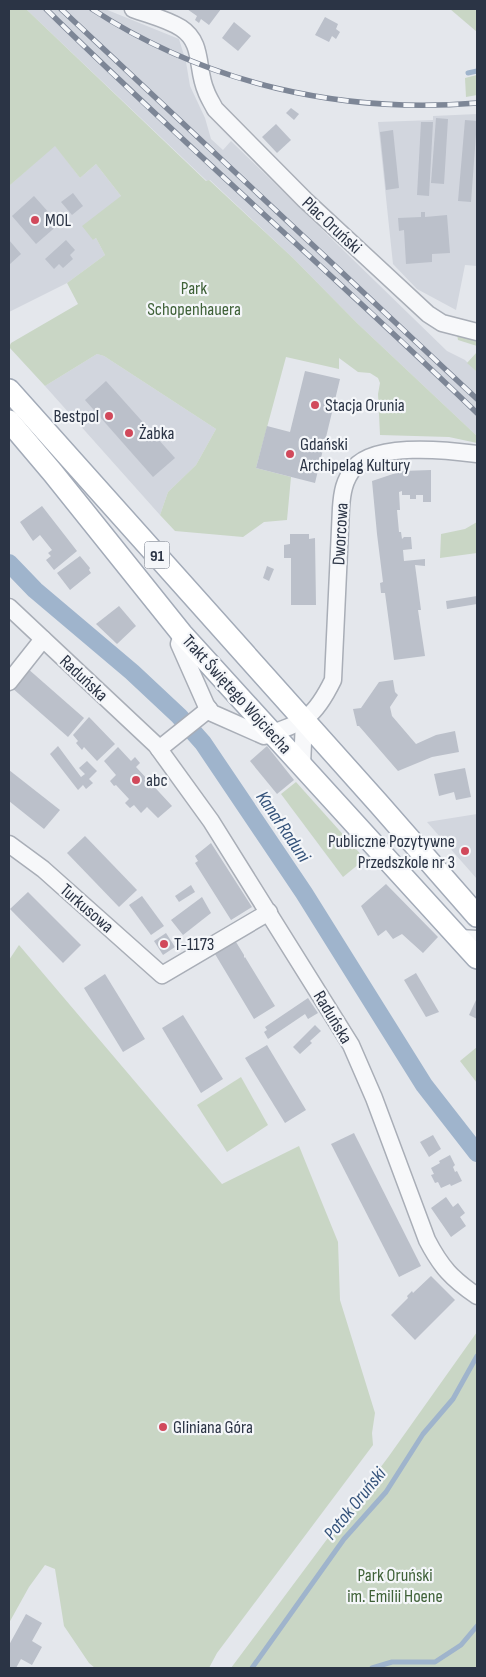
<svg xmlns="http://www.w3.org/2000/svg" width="486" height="1677" viewBox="0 0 486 1677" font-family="'Sofia Sans Condensed',sans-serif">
	<rect width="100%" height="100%" fill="#e4e7ec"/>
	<g fill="#d2d6de">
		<path d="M26,9h79l74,30 7,23 4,24 15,32 6,21 12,11 8,-9 216,210 18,9 12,12v64l-120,-113 -64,-65 -83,-78 -3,1z"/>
		<path d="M477,114v152l-12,-1 -9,45 -39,-21 -24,-25 -15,-142 55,-2v-4z"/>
		<path d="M55,145l25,33 16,-14 25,32 -28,44 3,-2 9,17 -38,28 -58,29v-126z"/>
		<path d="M97,354l7,2 112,73 -20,36 -28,27 -8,23 -115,-129z"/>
		<path d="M477,814v65l-50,-57z"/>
	</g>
	<g fill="#c9d6c5">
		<path d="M9,9h17l180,172 3,-1 84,78 64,65 120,113v7l-28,-6 -69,-2 -2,-41 2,-11 -2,-5 -8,-5 -12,-1 -19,-14v11l-53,-12 -30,111 35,9 -4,43 -23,2 -21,15 -68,-6 -15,-16 8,-23 28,-27 20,-36 -112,-73 -7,-2 -52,32 -36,-39 2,-4 67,-39 -11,-21 38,-28 -9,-17 -3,2 -11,-14 39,-30 -25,-32 -16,14 -25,-32 -46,40z"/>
		<path d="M450,9h27v23z"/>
		<path d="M477,75v20l-11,2 -1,-19z"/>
		<path d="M457,335l20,5v6l-19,-6z"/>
		<path d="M477,352v20l-10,-9z"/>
		<path d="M477,522v31l-37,5 1,-24 24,-5z"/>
		<path d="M296,782l69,77 -22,18 -62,-83z"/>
		<path d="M19,945l203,239 77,-38 39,96 2,58 35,113 -3,20 1,12 -156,208 -8,15h-114l-6,-5 -25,-37 -9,-57 -10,-4 -16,22 -20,36v-663z"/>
		<path d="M477,1047v36l-17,-22z"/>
		<path d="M241,1077l27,48 -41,27 -30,-47z"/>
		<path d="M477,1332v336h-246l158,-212z"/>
	</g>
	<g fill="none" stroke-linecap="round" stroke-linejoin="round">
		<g stroke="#9fb4cc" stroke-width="5">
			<path d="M468,73l9,-2"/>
			<path d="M252,1668l92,-129 42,-47 37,-58 30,-35 24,-43"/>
			<path d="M372,1668l20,-6h43l26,-17 16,-19"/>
		</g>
		<path stroke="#9fb4cc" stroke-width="18" d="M9,563l26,27 97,82 47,44 24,27 101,150 120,192 53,68"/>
	</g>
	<g fill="#bbc0ca">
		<path d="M187,9h34l-12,16 -8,-6 -2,4 -4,-3 2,-4z"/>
		<path d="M325,17l13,7 -2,5 4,3 -4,7 -4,-3 -3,6 -14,-7z"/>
		<path d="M234,22l17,14 -13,15 -16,-13z"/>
		<path d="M291,108l8,6 -5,6 -8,-7z"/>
		<path d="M436,118l12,1 -4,65 -13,-1z"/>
		<path d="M465,120l12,1 -6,81 -13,-1z"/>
		<path d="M421,122h12l-4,74 -12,-1z"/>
		<path d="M276,124l15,16 -14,13 -15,-16z"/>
		<path d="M393,130l6,58 -13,2 -6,-58z"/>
		<path d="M73,193l10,13 -11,9 -11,-13z"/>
		<path d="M34,196l25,28 -23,20 -24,-28z"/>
		<path d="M421,212h4v5l22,-2 3,38 -18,1v8l-26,2 -2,-34 -5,1 -1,-13 23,-1z"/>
		<path d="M9,240l12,14 -12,11z"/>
		<path d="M66,240l9,10 -5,5 3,4 -10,9 -4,-4 -5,5 -9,-10z"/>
		<path d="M305,371l35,8 -25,104 -59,-15 11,-42 23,6z"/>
		<path d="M106,381l69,77 -22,19 -68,-77z"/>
		<path d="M431,470v32h-8v-7h-7v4h-6v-4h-8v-4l-3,1 1,18h-3l2,22h2l1,7 2,-2h7l1,12 -9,1 1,11 21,-2v7l-10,-1 6,45h-3l7,46 -31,4 -9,-67h-4l-1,-10 3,-1 -6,-48 -5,-53 30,-10z"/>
		<path d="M42,506l35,45 -23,19 -8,-10 5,-4 -3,-3 4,-3 -12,-15 -7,6 -13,-19z"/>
		<path d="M290,534h19v5l6,-1 1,67h-25v-47h-7v-13l6,-1z"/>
		<path d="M80,556l10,12 -1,2 2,3 -21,17 -13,-17z"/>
		<path d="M267,566l7,3 -5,12 -6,-3z"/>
		<path d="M477,596v8l-30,5 -1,-8z"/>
		<path d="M119,606l17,20 -19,18 -21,-20z"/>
		<path d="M27,668l57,50 -16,19 -57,-50z"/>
		<path d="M393,680l2,12 3,3 -8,12 2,9 24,28 20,-9 19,-4 4,21 -27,5 -34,14 -39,-45h-2l-4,-17 8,-1 18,-26z"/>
		<path d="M89,717l26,27 -18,17 -13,-14 -2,3 -6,-7 2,-2 -5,-6z"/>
		<path d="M58,746l23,31 4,-3 -6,-6 8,-7 10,10 -8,8 4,4 -7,6 -3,-4 -5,5 -28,-36z"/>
		<path d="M267,746l27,34 -17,14 -27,-33z"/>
		<path d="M118,747l13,14 4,-4 5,6 -4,4 36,39 -14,12 -11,-11 -6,6 -7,-8 -4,3 -5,-5 4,-4 -13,-14 -2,1 -4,-5 6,-6 -12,-14z"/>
		<path d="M465,768l6,29 -15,3 -2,-8 -15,4 -5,-22z"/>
		<path d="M9,770l51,40 -16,19 -35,-28z"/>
		<path d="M85,836l52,54 -18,17 -52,-54z"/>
		<path d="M211,843l41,64 -21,13 -36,-57 3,-2 -3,-5z"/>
		<path d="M386,884l52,53 -15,16 -21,-19 -9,5 -7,-9 -8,6 -17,-30z"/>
		<path d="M191,885l4,7 -16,10 -4,-6z"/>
		<path d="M28,892l53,53 -18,18 -53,-54z"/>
		<path d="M142,896l22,30 -13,9 -22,-30z"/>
		<path d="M202,897l9,16 -28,22 -12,-15z"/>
		<path d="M166,933l9,14 -12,8 -9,-14z"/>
		<path d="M236,942l8,13v3l1,-1 30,49 -21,13 -39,-65z"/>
		<path d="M416,973l23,39 -13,5 -22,-37z"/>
		<path d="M105,974l40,65 -22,13 -39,-64z"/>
		<path d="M308,998l10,15 -10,6 -3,-5 -37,25 -4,-7 3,-2 -2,-3z"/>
		<path d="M477,998v21l-8,-4z"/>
		<path d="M183,1015l40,64 -22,14 -39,-65z"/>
		<path d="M315,1025l6,6 -11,10 2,2 -12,11 -7,-7z"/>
		<path d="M267,1045l39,65 -21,13 -40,-65z"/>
		<path d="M354,1133l67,133 -22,11 -68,-133z"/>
		<path d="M433,1135l8,14 -12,8 -9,-15z"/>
		<path d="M450,1155l5,10 -2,2 2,5 2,-1 5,10 -11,5 -1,-2 -9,4 -3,-6 -3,1 -4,-8 3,-1 -3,-6 9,-5 -1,-2z"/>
		<path d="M446,1197l7,10 5,-4 7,10 -5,4 6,9 -15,11 -20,-29z"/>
		<path d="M431,1276l24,24 -40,40 -24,-25 17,-17 -1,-2 5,-5 1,2z"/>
		<path d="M26,1614l16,9 -10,18 10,6 -10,18 -11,-6 -5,9h-7v-23z"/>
	</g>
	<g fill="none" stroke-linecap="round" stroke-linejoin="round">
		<defs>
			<g id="minor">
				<path d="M133,9c16,6 34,10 48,19 23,15 15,41 25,63 2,6 6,12 9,18l90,91 123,114 14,9 35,9"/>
				<path d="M9,607l147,138 55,76 140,224 23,53 53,142c14,27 25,39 50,56"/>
				<path d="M182,634l-3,10 27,61 6,8 52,23c40,-14 50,-17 69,-56l8,-172c1,-15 3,-28 13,-40 21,-26 93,-18 123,-14"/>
				<path d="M9,682l34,-43"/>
				<path d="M159,749l50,-40"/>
				<path d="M302,765l2,-44"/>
				<path d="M9,844l34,25 119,106 107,-63"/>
				<path d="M459,938l18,1"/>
			</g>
			<g id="major">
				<path d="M9,390l370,414 98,112"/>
				<path d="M9,421l44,52 129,161 295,324"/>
			</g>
		</defs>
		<use href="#minor" stroke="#a9aeb7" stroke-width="19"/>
		<use href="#major" stroke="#a3abb8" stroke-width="24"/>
		<use href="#minor" stroke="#f7f8fa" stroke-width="16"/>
		<use href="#major" stroke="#fff" stroke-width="21"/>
		<defs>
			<g id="rail">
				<path d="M46,9c140,138 289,267 431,404"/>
				<path d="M61,9l416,390"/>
				<path d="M92,9c115,75 249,105 385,94"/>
			</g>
		</defs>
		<use href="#rail" stroke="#7d8696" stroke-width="5.5"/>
		<use href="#rail" stroke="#f4f6f9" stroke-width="4" stroke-dasharray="11" stroke-linecap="butt"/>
	</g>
	<g fill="#d1495b" stroke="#f4f6f9" stroke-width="2">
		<circle cx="35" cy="220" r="5"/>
		<circle cx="315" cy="405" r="5"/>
		<circle cx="109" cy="416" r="5"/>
		<circle cx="129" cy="433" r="5"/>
		<circle cx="290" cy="454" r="5"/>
		<circle cx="136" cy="780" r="5"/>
		<circle cx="465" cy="851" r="5"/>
		<circle cx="164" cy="944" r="5"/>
		<circle cx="163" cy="1427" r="5"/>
	</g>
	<g text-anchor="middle" stroke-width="4.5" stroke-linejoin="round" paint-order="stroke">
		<rect fill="#f4f6f9" stroke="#676e7b" stroke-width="1" x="144.5" y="541.5" width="25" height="27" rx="4"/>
		<g font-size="16" font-weight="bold" fill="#2b3445">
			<text x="157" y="561">91</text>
		</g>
		<g font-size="18" fill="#2b3445" stroke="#f4f6f9" text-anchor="start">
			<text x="45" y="226">MOL</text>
			<text x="325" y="411">Stacja Orunia</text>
			<text x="99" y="422" text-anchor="end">Bestpol</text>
			<text x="139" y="439">Żabka</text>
			<text x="300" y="450">Gdański<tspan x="300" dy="21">Archipelag Kultury</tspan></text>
			<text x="146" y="786">abc</text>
			<text x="455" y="847" text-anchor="end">Publiczne Pozytywne<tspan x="455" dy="21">Przedszkole nr 3</tspan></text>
			<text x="174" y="950">T-1173</text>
			<text x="173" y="1433">Gliniana Góra</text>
		</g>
		<g font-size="18" fill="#2b3445" stroke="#f4f6f9">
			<text transform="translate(332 225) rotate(43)" y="6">Plac Oruński</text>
			<text transform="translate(340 534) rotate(-87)" y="6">Dworcowa</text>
			<text transform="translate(84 678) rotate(43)" y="6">Raduńska</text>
			<text transform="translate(237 694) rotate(48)" y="6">Trakt Świętego Wojciecha</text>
			<text transform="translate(87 908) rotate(41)" y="6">Turkusowa</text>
			<text transform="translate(333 1017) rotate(59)" y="6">Raduńska</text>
		</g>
		<g font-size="18" fill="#3f6138" stroke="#f4f6f9">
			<text x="194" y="294">Park<tspan x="194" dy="21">Schopenhauera</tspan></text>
			<text x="395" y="1581">Park Oruński<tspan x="395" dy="21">im. Emilii Hoene</tspan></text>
		</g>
		<g font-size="19" font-style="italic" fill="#34527a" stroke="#f4f6f9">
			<text transform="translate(284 826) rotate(56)" y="7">Kanał Raduni</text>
			<text transform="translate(354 1503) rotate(-51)" y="7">Potok Oruński</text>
		</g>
	</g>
	<rect width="486" height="1677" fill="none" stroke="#2b3445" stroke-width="20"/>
</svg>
